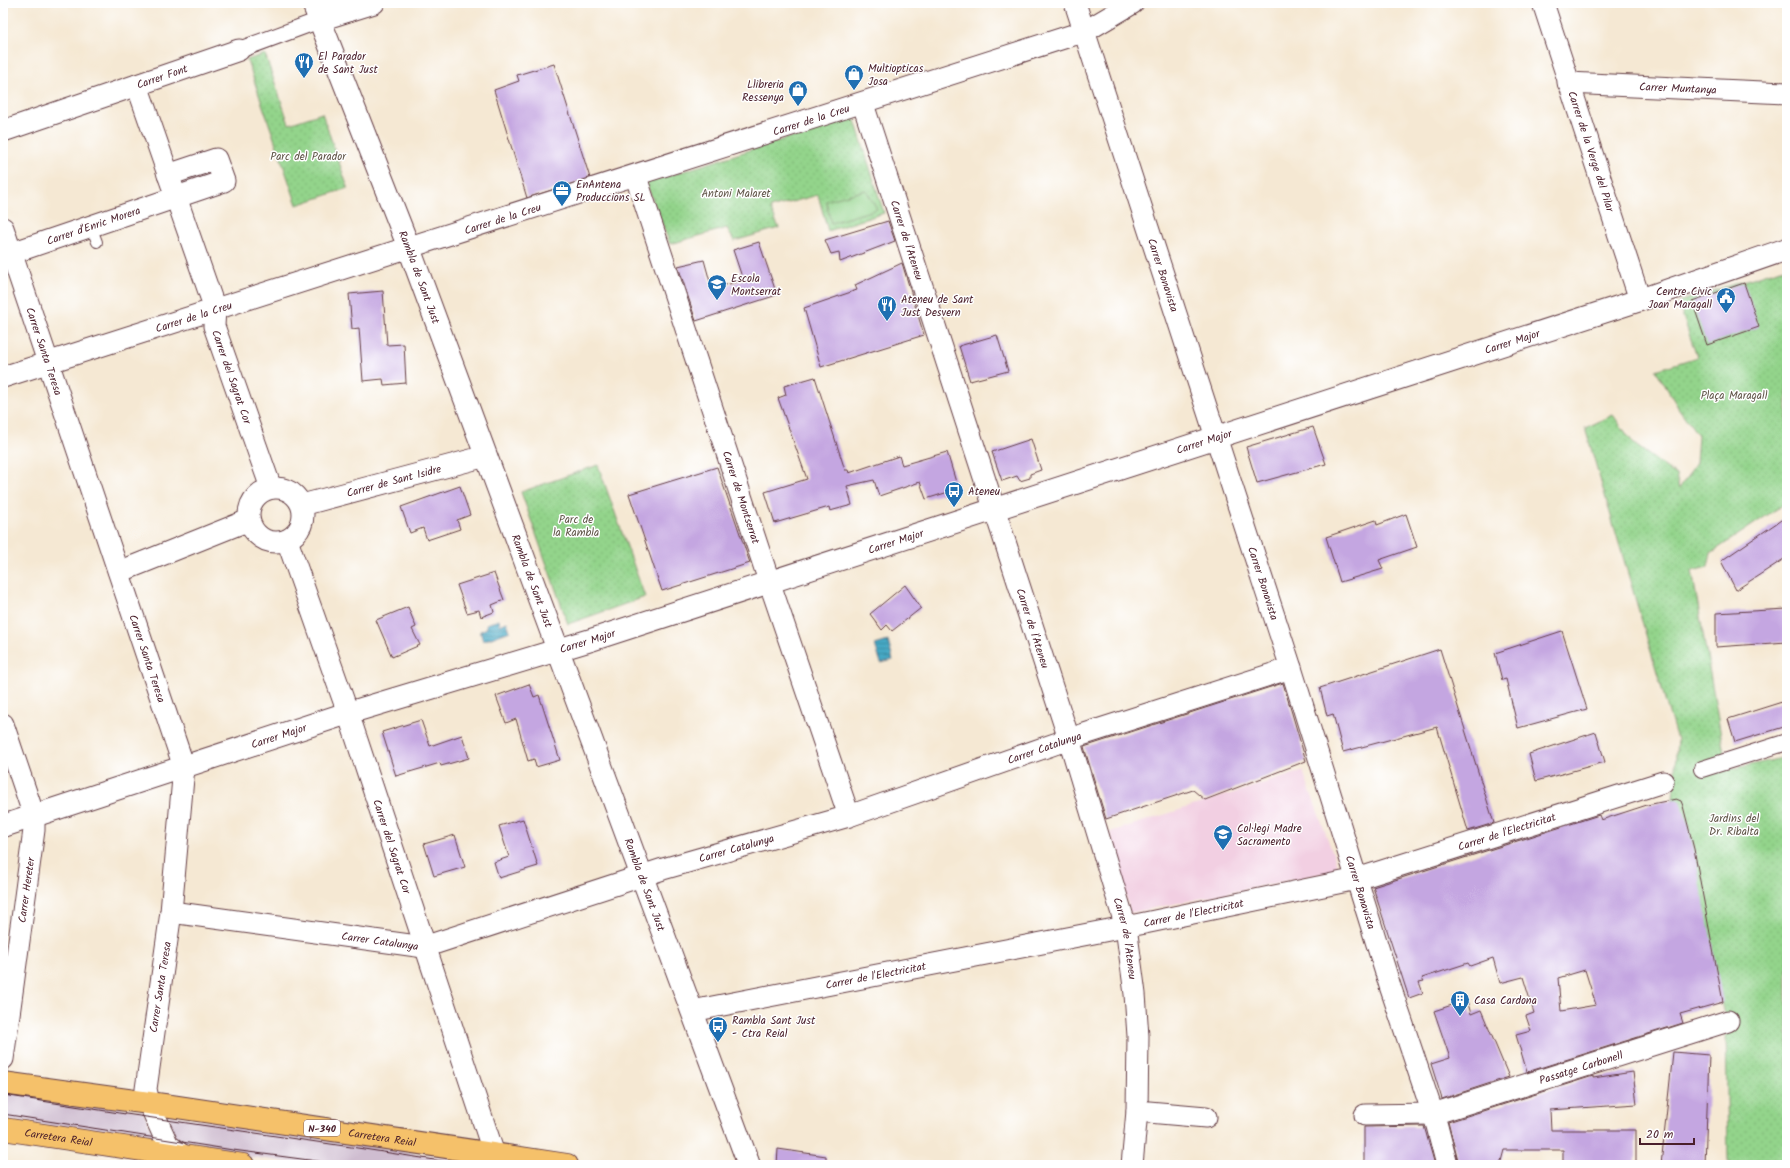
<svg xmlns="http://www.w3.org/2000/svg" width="1790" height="1168" viewBox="0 0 1790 1168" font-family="Kalam,sans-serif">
	<defs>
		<pattern id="grass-dots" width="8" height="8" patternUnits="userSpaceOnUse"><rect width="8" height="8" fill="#93d48b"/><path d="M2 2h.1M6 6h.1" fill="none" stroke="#80b678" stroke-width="1.8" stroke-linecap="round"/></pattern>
		<pattern id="water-rules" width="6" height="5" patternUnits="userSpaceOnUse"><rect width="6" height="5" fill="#44a8c4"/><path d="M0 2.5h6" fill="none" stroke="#3b889f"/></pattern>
	</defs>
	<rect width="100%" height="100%" fill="#fff"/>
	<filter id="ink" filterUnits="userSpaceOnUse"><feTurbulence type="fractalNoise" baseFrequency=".025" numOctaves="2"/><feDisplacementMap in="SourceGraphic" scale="8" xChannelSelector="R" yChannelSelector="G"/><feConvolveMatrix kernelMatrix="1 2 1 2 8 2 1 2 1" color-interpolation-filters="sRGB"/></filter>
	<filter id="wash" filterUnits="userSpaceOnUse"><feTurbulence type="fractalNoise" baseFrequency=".012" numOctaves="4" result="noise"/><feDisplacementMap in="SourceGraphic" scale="16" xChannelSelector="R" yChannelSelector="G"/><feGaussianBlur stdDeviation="0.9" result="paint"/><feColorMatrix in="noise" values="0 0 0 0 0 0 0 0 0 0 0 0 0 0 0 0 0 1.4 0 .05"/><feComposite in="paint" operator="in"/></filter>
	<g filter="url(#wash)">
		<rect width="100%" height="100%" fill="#f5e8d3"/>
		<path fill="#f2cfe2" d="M1303,771l36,99 -209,43 -20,-81z"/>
		<g fill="#cfbdd0">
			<path d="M3,1090l140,21 15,32 -155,-23z"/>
			<path d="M164,1114l286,44 -1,7h-143l-127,-19z"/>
		</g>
		<g fill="url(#grass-dots)" stroke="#6e7a5b">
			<path d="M265,54l24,70 33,-11 26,75 -51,17 -50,-145z"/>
			<path d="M854,117l30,96 -56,18 -10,-36 -48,13 9,20 -45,13 -7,-13 -57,16 -24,-61z"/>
			<path d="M1787,267v235l-76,51 -3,14 -16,4 35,199 60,-13v408h-59l-2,-142 -53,-224 4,-59 -92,-312 28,-13 21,29 42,31 3,14 17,-26 2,-28 -19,-26 -23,-39 41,-13 -19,-55z"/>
			<path d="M598,465l47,132 -77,27 -47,-132z"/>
		</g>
		<path fill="#93d48b" stroke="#6e7a5b" d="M866,190l11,19 -46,14 -5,-22z"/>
		<g fill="url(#water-rules)" stroke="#476478">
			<path d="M499,620l1,5 7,-3 3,9 -27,10 -3,-10 7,-3 -1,-4z"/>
			<path d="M888,641l5,19 -12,3 -6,-18z"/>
		</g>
		<g id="blocks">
			<g fill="#c4a6e1" fill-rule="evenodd">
				<path d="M554,64l36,114 -63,20 -33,-108 25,-9 -2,-6z"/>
				<path d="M888,221l7,20 -55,21 -1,-10 -8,2 -6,-14z"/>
				<path d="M759,242l18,53 -81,26 -18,-55 26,-6 8,29 31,-9 -10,-30z"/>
				<path d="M902,263l22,72 -103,32 -17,-59 53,-18 -2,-5z"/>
				<path d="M1744,283l15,44 -52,18 -15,-44z"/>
				<path d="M383,291l4,54 17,-1 2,39 -22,2 -1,-6 -20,2 -4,-53 -7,1 -3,-35z"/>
				<path d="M997,335l11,36 -38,10 -11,-35z"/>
				<path d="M815,377l30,93h3l1,3 50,-17 3,9 45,-13 11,37 -32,10 -6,-17 -41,14 -5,-16 -27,6 5,19 -22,6 -1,-4 -54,16 -10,-31 42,-13 -29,-81 8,-3 -2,-9z"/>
				<path d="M1313,427l13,37 -69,19 -11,-36z"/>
				<path d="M1031,439l10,31 -11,4v4l-10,3 -3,-5 -15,5 -10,-29z"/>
				<path d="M717,467l33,96 -88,28 -33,-97z"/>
				<path d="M460,486l10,29 -13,5 3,9 -33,11 -4,-12 -13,5 -9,-26z"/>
				<path d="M1406,514l11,33 -38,13 4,9 -43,13 -14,-45 50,-17 1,5z"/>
				<path d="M1787,516v41l-51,33 -15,-29z"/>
				<path d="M494,573l10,27 -12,5 2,7 -13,5 -2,-7 -12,3 -10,-28z"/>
				<path d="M905,585l16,23 -29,23 -5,-6 -5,5 -12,-16z"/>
				<path d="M408,607l8,20 -4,2 8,16 -28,12 -16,-37z"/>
				<path d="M1787,609v33l-71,5v-34z"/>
				<path d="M1562,631l25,78 -69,19 -12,-49 -4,1 -7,-27z"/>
				<path d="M1440,649l54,174 -26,8 -31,-104 -94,25 -10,-38 -6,2 -7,-28z"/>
				<path d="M1283,683l23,78 -101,39 -12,-10 -87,29 -22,-72z"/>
				<path d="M529,684l5,13 5,-2 21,65 -24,7 -2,-8 -6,2 -12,-42 -10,4 -10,-27z"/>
				<path d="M1782,702l5,15v9l-52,16 -7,-23z"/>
				<path d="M421,720l9,26 32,-11 7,23 -28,8 -1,-3 -44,13 -14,-44z"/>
				<path d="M1596,732l9,30 -69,19 -7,-27z"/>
				<path d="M1676,799l5,2 2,5 11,43 29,153 -43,12 3,9 -156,49 -11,-37 15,-4 -5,-15 8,-3 -11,-36 -23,6 -7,-25 -23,8 -2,-3 -46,15 2,3 -5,1 4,11 -14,5 -36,-111 226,-72 2,5 46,-15zM1585,970l11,35 -35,6 -3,-33z"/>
				<path d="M523,819l15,47 -39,12 -5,-16 15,-5 -10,-31z"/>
				<path d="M455,835l10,32 -31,9 -10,-32z"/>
				<path d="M1467,1000l4,14 10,-4 28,67 -67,22 -11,-35 19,-6 -16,-47z"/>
				<path d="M1673,1052l36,3 -4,110h-44z"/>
				<path d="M1633,1072l4,32 -87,6 1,20h85v35h-73v-15h-59l-4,15h-41l-11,-43 145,-46v2z"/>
				<path d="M1424,1126l11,39h-71v-38z"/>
				<path d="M778,1149l48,7v9h-49z"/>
			</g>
		</g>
	</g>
	<g filter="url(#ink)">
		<use href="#blocks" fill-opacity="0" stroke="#643d44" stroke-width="1"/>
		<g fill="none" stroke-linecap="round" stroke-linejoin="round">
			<defs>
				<path id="service" d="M91,226l6,16"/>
				<g id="pedestrian">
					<path d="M239,50l81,-30"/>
					<path d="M1702,769l85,-27"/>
				</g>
				<g id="minor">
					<path id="s1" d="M1075,3l216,665 99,318 47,140 10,39"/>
					<path id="s2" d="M1543,3l97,297"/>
					<path d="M320,20l54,-17"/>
					<path id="s3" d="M1568,83l219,10"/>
					<path id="s4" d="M137,85l78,224 -1,17 57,162"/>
					<path id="s5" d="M863,104l206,635 57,188 9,67 3,42 -1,75 -5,54"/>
					<path id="s6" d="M3,131l236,-81"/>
					<path id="s7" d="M636,177l133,404 80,235"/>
					<path id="s8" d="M3,228l181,539 -13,145 -25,177 3,14 19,42 17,12v5"/>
					<path id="s9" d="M12,253l212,-72 -8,-22 -48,16"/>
					<path id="s10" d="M3,377c357,-113 714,-226 1070,-342l11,-3 49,-29"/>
					<circle cx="276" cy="515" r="27"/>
					<path id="s11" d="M302,505l184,-49"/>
					<path id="s12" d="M287,540l61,173 146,441"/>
					<path d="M119,572l130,-52"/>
					<path d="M3,724l31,92v14l-31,229"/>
					<path id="s13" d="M171,912l253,35 239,-78 186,-53 220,-77 222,-71"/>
					<path id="s14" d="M692,1011l448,-87 217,-45 306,-97"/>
					<path d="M1137,1111l69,6"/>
					<path id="s15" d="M1365,1115l68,-1 295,-93"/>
				</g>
				<g id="tertiary">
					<path id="s16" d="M313,3l96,245 340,917"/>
					<path id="s17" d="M3,826l345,-113 243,-73 1049,-340 147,-51"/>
				</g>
				<g id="primary">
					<path id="s18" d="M3,1083l168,23 396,59"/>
					<path id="s19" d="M3,1129l240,36"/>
				</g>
			</defs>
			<use href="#service" stroke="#643d44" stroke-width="12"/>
			<use href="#pedestrian" stroke="#643d44" stroke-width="18"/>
			<use href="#minor" stroke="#643d44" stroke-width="23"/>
			<use href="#tertiary" stroke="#643d44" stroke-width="24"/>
			<use href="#primary" stroke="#643d44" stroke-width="24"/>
			<use href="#service" stroke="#fff" stroke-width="10"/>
			<use href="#pedestrian" stroke="#fff" stroke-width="16"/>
			<use href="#minor" stroke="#fff" stroke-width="21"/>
			<use href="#tertiary" stroke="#fff" stroke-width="22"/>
			<use href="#primary" stroke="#f5c16b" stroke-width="22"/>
			<g stroke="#4a1f2b" stroke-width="1">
				<path d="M3,1095c154,25 310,45 464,70"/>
				<path d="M3,1114l230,36 114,15"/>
			</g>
		</g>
	</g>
	<defs>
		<symbol id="restaurant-pin" viewBox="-11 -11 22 30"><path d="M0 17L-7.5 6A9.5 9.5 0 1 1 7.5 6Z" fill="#1f6fb2" stroke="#fff"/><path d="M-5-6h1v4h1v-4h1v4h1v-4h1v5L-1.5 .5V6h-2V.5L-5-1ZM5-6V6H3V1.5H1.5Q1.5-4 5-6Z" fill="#fff"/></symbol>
		<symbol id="shop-pin" viewBox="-11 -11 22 30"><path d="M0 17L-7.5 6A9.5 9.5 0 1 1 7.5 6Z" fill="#1f6fb2" stroke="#fff"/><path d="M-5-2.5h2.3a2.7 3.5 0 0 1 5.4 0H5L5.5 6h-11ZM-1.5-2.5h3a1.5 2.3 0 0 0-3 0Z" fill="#fff"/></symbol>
		<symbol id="office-pin" viewBox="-11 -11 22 30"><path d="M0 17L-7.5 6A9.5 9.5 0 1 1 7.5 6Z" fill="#1f6fb2" stroke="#fff"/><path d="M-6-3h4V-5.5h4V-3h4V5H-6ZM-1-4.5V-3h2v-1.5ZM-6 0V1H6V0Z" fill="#fff"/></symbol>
		<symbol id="school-pin" viewBox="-11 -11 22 30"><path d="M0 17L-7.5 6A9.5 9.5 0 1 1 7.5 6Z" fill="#1f6fb2" stroke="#fff"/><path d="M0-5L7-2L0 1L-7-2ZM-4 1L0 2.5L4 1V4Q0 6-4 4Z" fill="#fff"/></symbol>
		<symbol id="civic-pin" viewBox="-11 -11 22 30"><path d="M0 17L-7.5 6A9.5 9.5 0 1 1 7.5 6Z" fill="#1f6fb2" stroke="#fff"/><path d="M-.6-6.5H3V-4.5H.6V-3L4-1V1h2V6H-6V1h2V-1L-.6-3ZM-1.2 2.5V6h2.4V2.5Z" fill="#fff"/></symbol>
		<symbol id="bus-pin" viewBox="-11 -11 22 30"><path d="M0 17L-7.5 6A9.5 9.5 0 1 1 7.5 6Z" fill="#1f6fb2" stroke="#fff"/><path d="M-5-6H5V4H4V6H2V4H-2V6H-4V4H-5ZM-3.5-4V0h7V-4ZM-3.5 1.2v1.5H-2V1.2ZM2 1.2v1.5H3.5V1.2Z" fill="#fff"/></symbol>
		<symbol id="building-pin" viewBox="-11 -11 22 30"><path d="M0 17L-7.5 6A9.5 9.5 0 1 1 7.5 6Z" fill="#1f6fb2" stroke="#fff"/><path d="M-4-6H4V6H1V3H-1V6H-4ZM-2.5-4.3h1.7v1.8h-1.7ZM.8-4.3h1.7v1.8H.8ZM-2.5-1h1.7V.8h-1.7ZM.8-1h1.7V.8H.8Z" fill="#fff"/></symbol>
	</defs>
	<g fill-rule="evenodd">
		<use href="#restaurant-pin" x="293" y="51" width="22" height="30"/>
		<use href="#shop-pin" x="843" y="63" width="22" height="30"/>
		<use href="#shop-pin" x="787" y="79" width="22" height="30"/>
		<use href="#office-pin" x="551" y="179" width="22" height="30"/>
		<use href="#school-pin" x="706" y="273" width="22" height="30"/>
		<use href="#civic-pin" x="1715" y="286" width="22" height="30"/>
		<use href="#restaurant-pin" x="876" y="294" width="22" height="30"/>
		<use href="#bus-pin" x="943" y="480" width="22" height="30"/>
		<use href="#school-pin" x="1212" y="823" width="22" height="30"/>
		<use href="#building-pin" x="1449" y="989" width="22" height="30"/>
		<use href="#bus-pin" x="707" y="1015" width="22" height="30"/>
	</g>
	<g text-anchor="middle" stroke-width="3" stroke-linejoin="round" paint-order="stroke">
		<rect fill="#fff" stroke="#80626b" stroke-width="1" x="304" y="1120" width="36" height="16" rx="3"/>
		<g font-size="10" font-weight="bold" fill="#4a1f2b">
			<text x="322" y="1132">N-340</text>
		</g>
		<g font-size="11" fill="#4a1f2b" stroke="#fff" text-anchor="start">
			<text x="318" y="60">El Parador<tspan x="318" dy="13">de Sant Just</tspan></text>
			<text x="868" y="72">Multiopticas<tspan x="868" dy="13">Josa</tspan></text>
			<text x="784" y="88" text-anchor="end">Llibreria<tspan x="784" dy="13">Ressenya</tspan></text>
			<text x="576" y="188">EnAntena<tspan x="576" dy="13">Produccions SL</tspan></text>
			<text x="731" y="282">Escola<tspan x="731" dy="13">Montserrat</tspan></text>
			<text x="1712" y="295" text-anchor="end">Centre Civic<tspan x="1712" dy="13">Joan Maragall</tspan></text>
			<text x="901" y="303">Ateneu de Sant<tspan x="901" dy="13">Just Desvern</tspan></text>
			<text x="968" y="495">Ateneu</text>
			<text x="1237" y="832">Col·legi Madre<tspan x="1237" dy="13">Sacramento</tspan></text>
			<text x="1474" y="1004">Casa Cardona</text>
			<text x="732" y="1024">Rambla Sant Just<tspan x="732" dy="13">- Ctra Reial</tspan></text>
		</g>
		<g font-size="11" fill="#4a1f2b" stroke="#fff">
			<text dy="4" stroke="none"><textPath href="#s6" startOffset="168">Carrer Font</textPath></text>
			<text dy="4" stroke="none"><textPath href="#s3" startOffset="110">Carrer Muntanya</textPath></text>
			<text dy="4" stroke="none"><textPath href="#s10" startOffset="848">Carrer de la Creu</textPath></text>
			<text dy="4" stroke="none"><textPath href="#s2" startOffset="156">Carrer de la Verge del Pilar</textPath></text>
			<text dy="4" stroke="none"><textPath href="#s10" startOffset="524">Carrer de la Creu</textPath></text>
			<text dy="4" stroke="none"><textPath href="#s9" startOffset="86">Carrer d'Enric Morera</textPath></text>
			<text dy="4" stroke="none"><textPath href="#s5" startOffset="143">Carrer de l'Ateneu</textPath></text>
			<text dy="4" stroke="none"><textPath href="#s1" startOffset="286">Carrer Bonavista</textPath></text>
			<text dy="4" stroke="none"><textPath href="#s16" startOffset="294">Rambla de Sant Just</textPath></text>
			<text dy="4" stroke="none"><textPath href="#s10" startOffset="200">Carrer de la Creu</textPath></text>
			<text dy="4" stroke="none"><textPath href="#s17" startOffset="1585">Carrer Major</textPath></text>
			<text dy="4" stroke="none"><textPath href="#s8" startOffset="130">Carrer Santa Teresa</textPath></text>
			<text dy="4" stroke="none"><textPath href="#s4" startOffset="308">Carrer del Sagrat Cor</textPath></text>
			<text dy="4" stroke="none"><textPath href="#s17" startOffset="1261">Carrer Major</textPath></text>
			<text dy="4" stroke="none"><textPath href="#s11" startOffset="95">Carrer de Sant Isidre</textPath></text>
			<text dy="4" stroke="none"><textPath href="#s7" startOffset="337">Carrer de Montserrat</textPath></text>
			<text dy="4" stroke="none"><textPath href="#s17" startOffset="937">Carrer Major</textPath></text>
			<text dy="4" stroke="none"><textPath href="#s16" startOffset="618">Rambla de Sant Just</textPath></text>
			<text dy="4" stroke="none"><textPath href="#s1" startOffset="610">Carrer Bonavista</textPath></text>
			<text dy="4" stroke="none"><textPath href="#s5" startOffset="551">Carrer de l'Ateneu</textPath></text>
			<text dy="4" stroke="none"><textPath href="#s17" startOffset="613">Carrer Major</textPath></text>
			<text dy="4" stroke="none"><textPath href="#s8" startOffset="454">Carrer Santa Teresa</textPath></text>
			<text dy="4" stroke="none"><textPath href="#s17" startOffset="290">Carrer Major</textPath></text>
			<text dy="4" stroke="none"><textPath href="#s13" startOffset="907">Carrer Catalunya</textPath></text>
			<text dy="4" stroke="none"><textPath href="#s14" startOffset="835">Carrer de l'Electricitat</textPath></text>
			<text dy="4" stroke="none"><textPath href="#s12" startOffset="324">Carrer del Sagrat Cor</textPath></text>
			<text dy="4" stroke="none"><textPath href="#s13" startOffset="583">Carrer Catalunya</textPath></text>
			<text dy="4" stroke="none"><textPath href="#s16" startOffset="942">Rambla de Sant Just</textPath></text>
			<text transform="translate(26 890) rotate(-82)" y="4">Carrer Hereter</text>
			<text dy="4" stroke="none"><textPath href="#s1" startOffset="934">Carrer Bonavista</textPath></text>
			<text dy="4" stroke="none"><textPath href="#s14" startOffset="511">Carrer de l'Electricitat</textPath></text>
			<text dy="4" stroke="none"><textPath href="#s5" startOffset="875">Carrer de l'Ateneu</textPath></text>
			<text dy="4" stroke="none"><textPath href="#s13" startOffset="211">Carrer Catalunya</textPath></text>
			<text dy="4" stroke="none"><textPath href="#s14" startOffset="187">Carrer de l'Electricitat</textPath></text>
			<text transform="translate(160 987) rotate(-81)" y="4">Carrer Santa Teresa</text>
			<text dy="4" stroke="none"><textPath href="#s15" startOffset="223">Passatge Carbonell</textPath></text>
			<text dy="4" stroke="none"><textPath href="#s18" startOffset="383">Carretera Reial</textPath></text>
			<text dy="4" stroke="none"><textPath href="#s19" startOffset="56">Carretera Reial</textPath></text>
		</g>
		<g font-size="11" fill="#605548" stroke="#fff">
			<text x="308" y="160">Parc del Parador</text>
			<text x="736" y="197">Antoni Malaret</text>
			<text x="1734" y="399">Plaça Maragall</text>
			<text x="576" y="523">Parc de<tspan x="576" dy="13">la Rambla</tspan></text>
			<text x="1734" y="822">Jardins del<tspan x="1734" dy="13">Dr. Ribalta</tspan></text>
		</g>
	</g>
	<rect width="1790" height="1168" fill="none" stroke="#fff" stroke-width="16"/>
	<path d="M1640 1138v6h54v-6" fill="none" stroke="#4a1f2b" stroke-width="2"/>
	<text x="1646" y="1138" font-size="12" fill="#4a1f2b" stroke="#ffffff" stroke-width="3" paint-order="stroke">20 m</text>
</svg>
